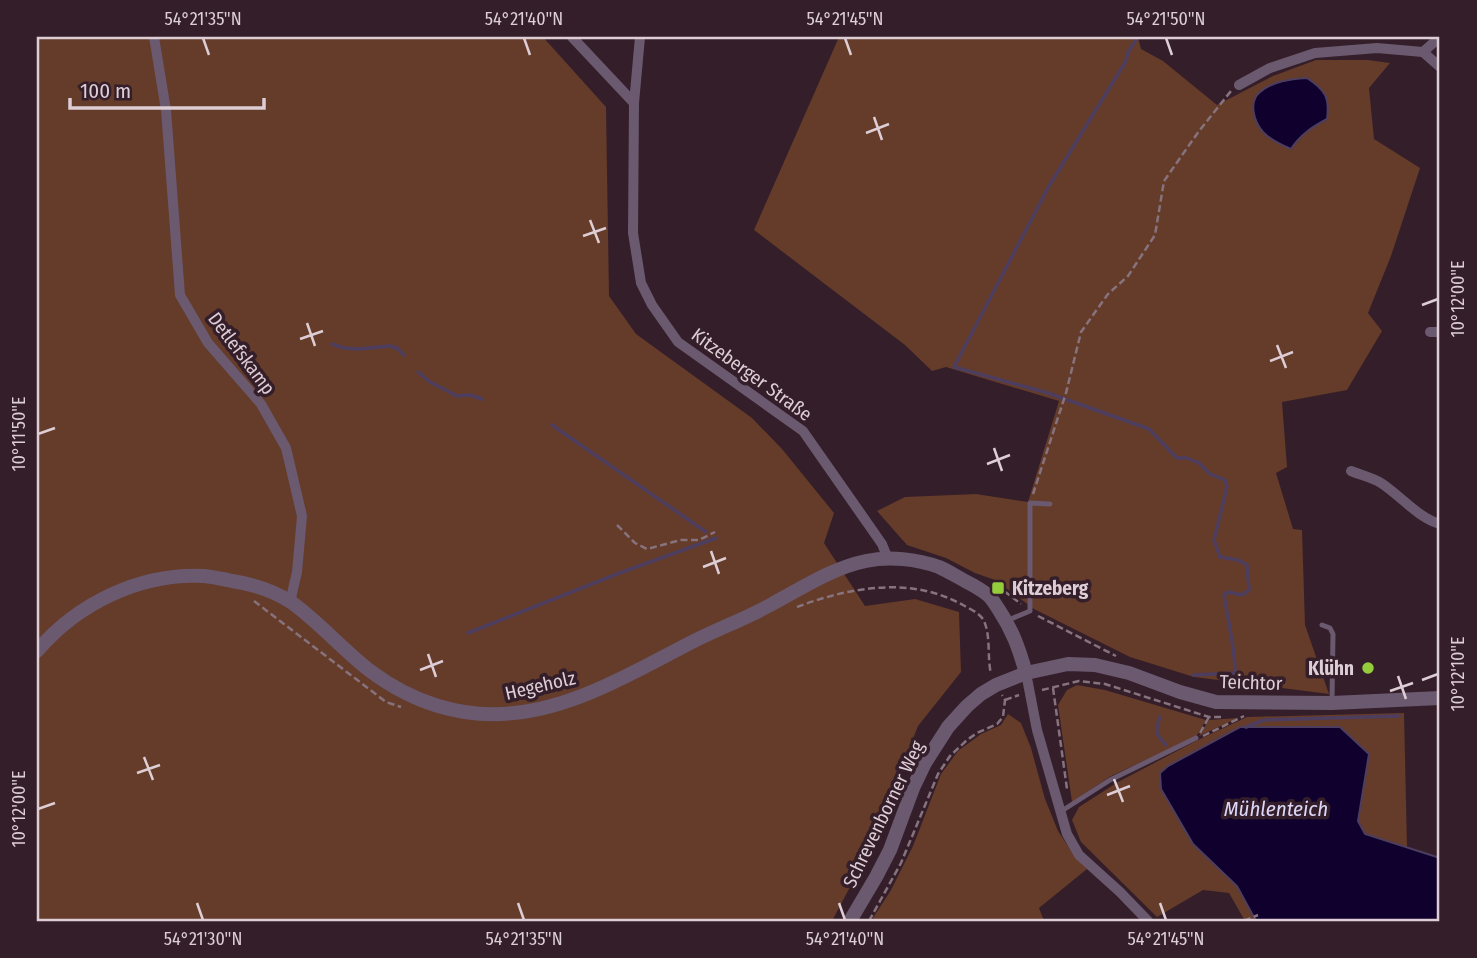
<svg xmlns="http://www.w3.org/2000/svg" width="1477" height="958" viewBox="0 0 1477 958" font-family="'Fira Sans Condensed',sans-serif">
	<rect width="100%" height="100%" fill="#341e2a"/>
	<g fill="#653b29">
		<path d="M37,37h506l63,70 3,189 27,38 116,84 30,31 52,64 -10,30 41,63 50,-7 44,13 2,60 -43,54 -50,127 -36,68h-795z"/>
		<path d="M839,37h299l3,12 22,12 54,44 56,-29 43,-16h52l22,3 -21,25 5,51 46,29 -29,88 -23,57 14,18 -35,59 -65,12 5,65 -11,6 17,56 9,1 3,95 24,69 -135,-17 -64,-20 -96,-48 -39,-29 -20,-7 -29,-15 -39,-13 -30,-34 28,-14 71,-3 52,8 31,-101 -113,-34 -14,4 -27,-26 -151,-115z"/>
		<path d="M1077,685l28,5 101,30 -10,17 -85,39 -39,26 -14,-97 9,-15z"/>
		<path d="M1404,713l3,134 -43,-13 -6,-13 11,-67 -29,-27h-100l-72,39 25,78 44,42 19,35h-11l-16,-28 -26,-3 -46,27 -76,-75 -9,-22 7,-13 39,-25 80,-42 49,-23z"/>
		<path d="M1008,714l13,9 10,25 14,51 13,32 16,24 13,14 -48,39 5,13h-173l20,-31 22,-44 28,-72 17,-23 23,-17 20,-9z"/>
		<path d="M1238,718l-39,18 10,-16z"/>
	</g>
	<g fill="#0f002d" stroke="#4d3e5f" stroke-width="2">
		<path d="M1307,78c18,12 23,19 20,41 -15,8 -27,16 -36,30 -9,-4 -21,-9 -28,-17 -9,-10 -15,-30 -3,-40 13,-11 31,-13 47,-14z"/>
		<path d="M1240,727h100l29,27 -11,67 7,13 75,24v63h-184l-19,-35 -44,-42 -32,-55 -1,-16 8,-7z"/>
	</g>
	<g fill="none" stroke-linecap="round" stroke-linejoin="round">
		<g stroke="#4d3e5f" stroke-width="3.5">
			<path d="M1138,37l-10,15 -2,9 -77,125 -95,181 94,26 101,36 28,29h10l12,5 11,11 15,6 2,7 -13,53 6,17 18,3 9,5 2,25 -7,5 -14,-3 -4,3c4,26 11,52 11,78l-42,2"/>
			<path d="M332,344l12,4 14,1 32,-3 7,2 7,7"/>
			<path d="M418,372l12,10 27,14 13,-1 12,4"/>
			<path d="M552,425l154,107"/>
			<path d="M468,633l149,-59 99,-36"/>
			<path d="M1160,717c-5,14 -5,16 6,28"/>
			<path d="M1246,727l18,-7 135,-4"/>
		</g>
		<g stroke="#86737d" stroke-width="2.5" stroke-dasharray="7 3.5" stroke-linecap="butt">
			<path d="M1033,494l33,-101 15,-61 27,-38 20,-18 27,-41 9,-54 35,-50 32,-40"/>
			<path d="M617,525l18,18 12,6 34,-9h18l16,-8"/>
			<path d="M1004,591l17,13"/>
			<path d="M254,601l132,101 15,5"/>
			<path d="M797,607c53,-20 114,-31 166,-2 7,4 17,8 21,16 7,16 3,36 7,53"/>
			<path d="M1038,616l78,40"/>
			<path d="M1053,688l14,101"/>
			<path d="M1042,690l37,-9 26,3 104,33h12"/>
			<path d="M1005,700l14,-5"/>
			<path d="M1200,733l9,-16"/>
			<path d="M1203,736l41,-20"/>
			<path d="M869,921l32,-58 37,-89 12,-18 17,-16 10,-7 20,-9 6,-7 2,-17 -3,-5"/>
			<path d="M1244,921l14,-6"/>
		</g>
		<g stroke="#6a596f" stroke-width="5">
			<path d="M1006,621l24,-10v-108l20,1"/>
			<path d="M1322,625l8,3 3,6 -1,66"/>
			<path d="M1060,812l50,-32 86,-42"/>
		</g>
		<g stroke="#6a596f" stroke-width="10">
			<path d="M154,37l12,73 14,185 28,48 53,61 25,44 16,68 -5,56 -7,30"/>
			<path d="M572,37l62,66"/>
			<path d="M640,37l-6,66 -1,130 8,50 11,22 26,37 125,89 79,113 6,15"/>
			<path d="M1423,52l17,-15"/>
			<path d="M1423,52l17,15"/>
			<path d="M1239,85l31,-17 45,-15 62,-5 46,4"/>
			<path d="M1430,332h10"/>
			<path d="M1351,471c10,4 22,7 30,12 20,13 36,34 59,41"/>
			<path d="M1026,673l11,57 30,104 12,21 41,37 28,29"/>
		</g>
		<g stroke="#6a596f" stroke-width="14">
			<path d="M37,651c41,-48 103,-78 167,-75 9,1 19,3 28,5 20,3 42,10 59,21 28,20 51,47 78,68 42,32 92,49 145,43 63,-6 125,-44 180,-72 26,-13 53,-23 78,-37 30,-16 60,-36 94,-43 23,-5 51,-2 73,6 9,4 17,9 26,14 8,4 17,9 24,15 4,4 7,10 10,14 14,21 20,39 27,63"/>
			<path d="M850,921l26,-44 14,-27 23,-62 12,-25 23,-36 19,-21 14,-12 15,-9 30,-12 42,-9 27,1 34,8 51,19 36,10 116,1 108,-5"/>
		</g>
	</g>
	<path fill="none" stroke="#ddcdd5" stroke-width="2.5" d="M203,38l6,17M524,38l6,17M845,38l6,17M1166,38l6,17M874,117l8,23M866,133l23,-9M590,220l9,23M583,236l23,-8M1422,305l16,-6M307,323l8,23M300,339l23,-8M1277,345l9,23M1270,361l23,-9M38,434l17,-6M994,448l8,23M987,464l23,-9M711,551l8,23M703,567l23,-9M428,654l8,23M420,670l23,-9M1398,676l8,23M1422,680l16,-6M1390,691l23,-8M144,757l9,23M137,773l23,-8M1114,779l9,23M1107,795l23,-9M38,809l17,-6M197,903l6,17M518,903l6,17M839,903l6,17M1160,903l6,17"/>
	<g fill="#94cc3c" stroke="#341e2a" stroke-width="2.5">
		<rect x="991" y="581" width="14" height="14" rx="3.5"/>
		<circle cx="1368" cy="668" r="7"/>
	</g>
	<g text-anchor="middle" stroke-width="7" stroke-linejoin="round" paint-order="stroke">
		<g font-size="19" fill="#ddcdd5" stroke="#341e2a">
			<text transform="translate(242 353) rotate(53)" y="7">Detlefskamp</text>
			<text transform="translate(752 374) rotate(36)" y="7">Kitzeberger Straße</text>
			<text transform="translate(1251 682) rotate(2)" y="7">Teichtor</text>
			<text transform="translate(540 685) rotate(-13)" y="7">Hegeholz</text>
			<text transform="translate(883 814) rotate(-64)" y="7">Schrevenborner Weg</text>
		</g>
		<g font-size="19" font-weight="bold" fill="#ddcdd5" stroke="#341e2a" text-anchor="start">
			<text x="1012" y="595">Kitzeberg</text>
			<text x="1354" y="675" text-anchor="end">Klühn</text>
		</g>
		<g font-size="21" font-style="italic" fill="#dbd7f9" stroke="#341e2a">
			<text x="1276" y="816">Mühlenteich</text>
		</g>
	</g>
	<rect width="1477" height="958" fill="none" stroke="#341e2a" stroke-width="77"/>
	<path d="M70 98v10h194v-10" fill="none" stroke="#ddcdd5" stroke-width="3.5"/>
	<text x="80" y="98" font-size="21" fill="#ddcdd5" stroke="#341e2a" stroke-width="5" paint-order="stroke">100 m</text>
	<rect x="38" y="38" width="1400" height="882" fill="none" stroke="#ddcdd5" stroke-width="2.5"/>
	<g font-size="18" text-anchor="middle" fill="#ddcdd5">
		<text x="203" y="25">54°21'35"N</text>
		<text x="524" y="25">54°21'40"N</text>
		<text x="845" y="25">54°21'45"N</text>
		<text x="1166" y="25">54°21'50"N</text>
		<text transform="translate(1458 299) rotate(-90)" y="6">10°12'00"E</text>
		<text transform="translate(19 434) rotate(-90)" y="6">10°11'50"E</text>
		<text transform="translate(1458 674) rotate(-90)" y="6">10°12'10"E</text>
		<text transform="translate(19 809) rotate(-90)" y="6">10°12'00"E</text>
		<text x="203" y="945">54°21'30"N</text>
		<text x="524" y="945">54°21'35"N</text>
		<text x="845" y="945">54°21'40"N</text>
		<text x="1166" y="945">54°21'45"N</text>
	</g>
</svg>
